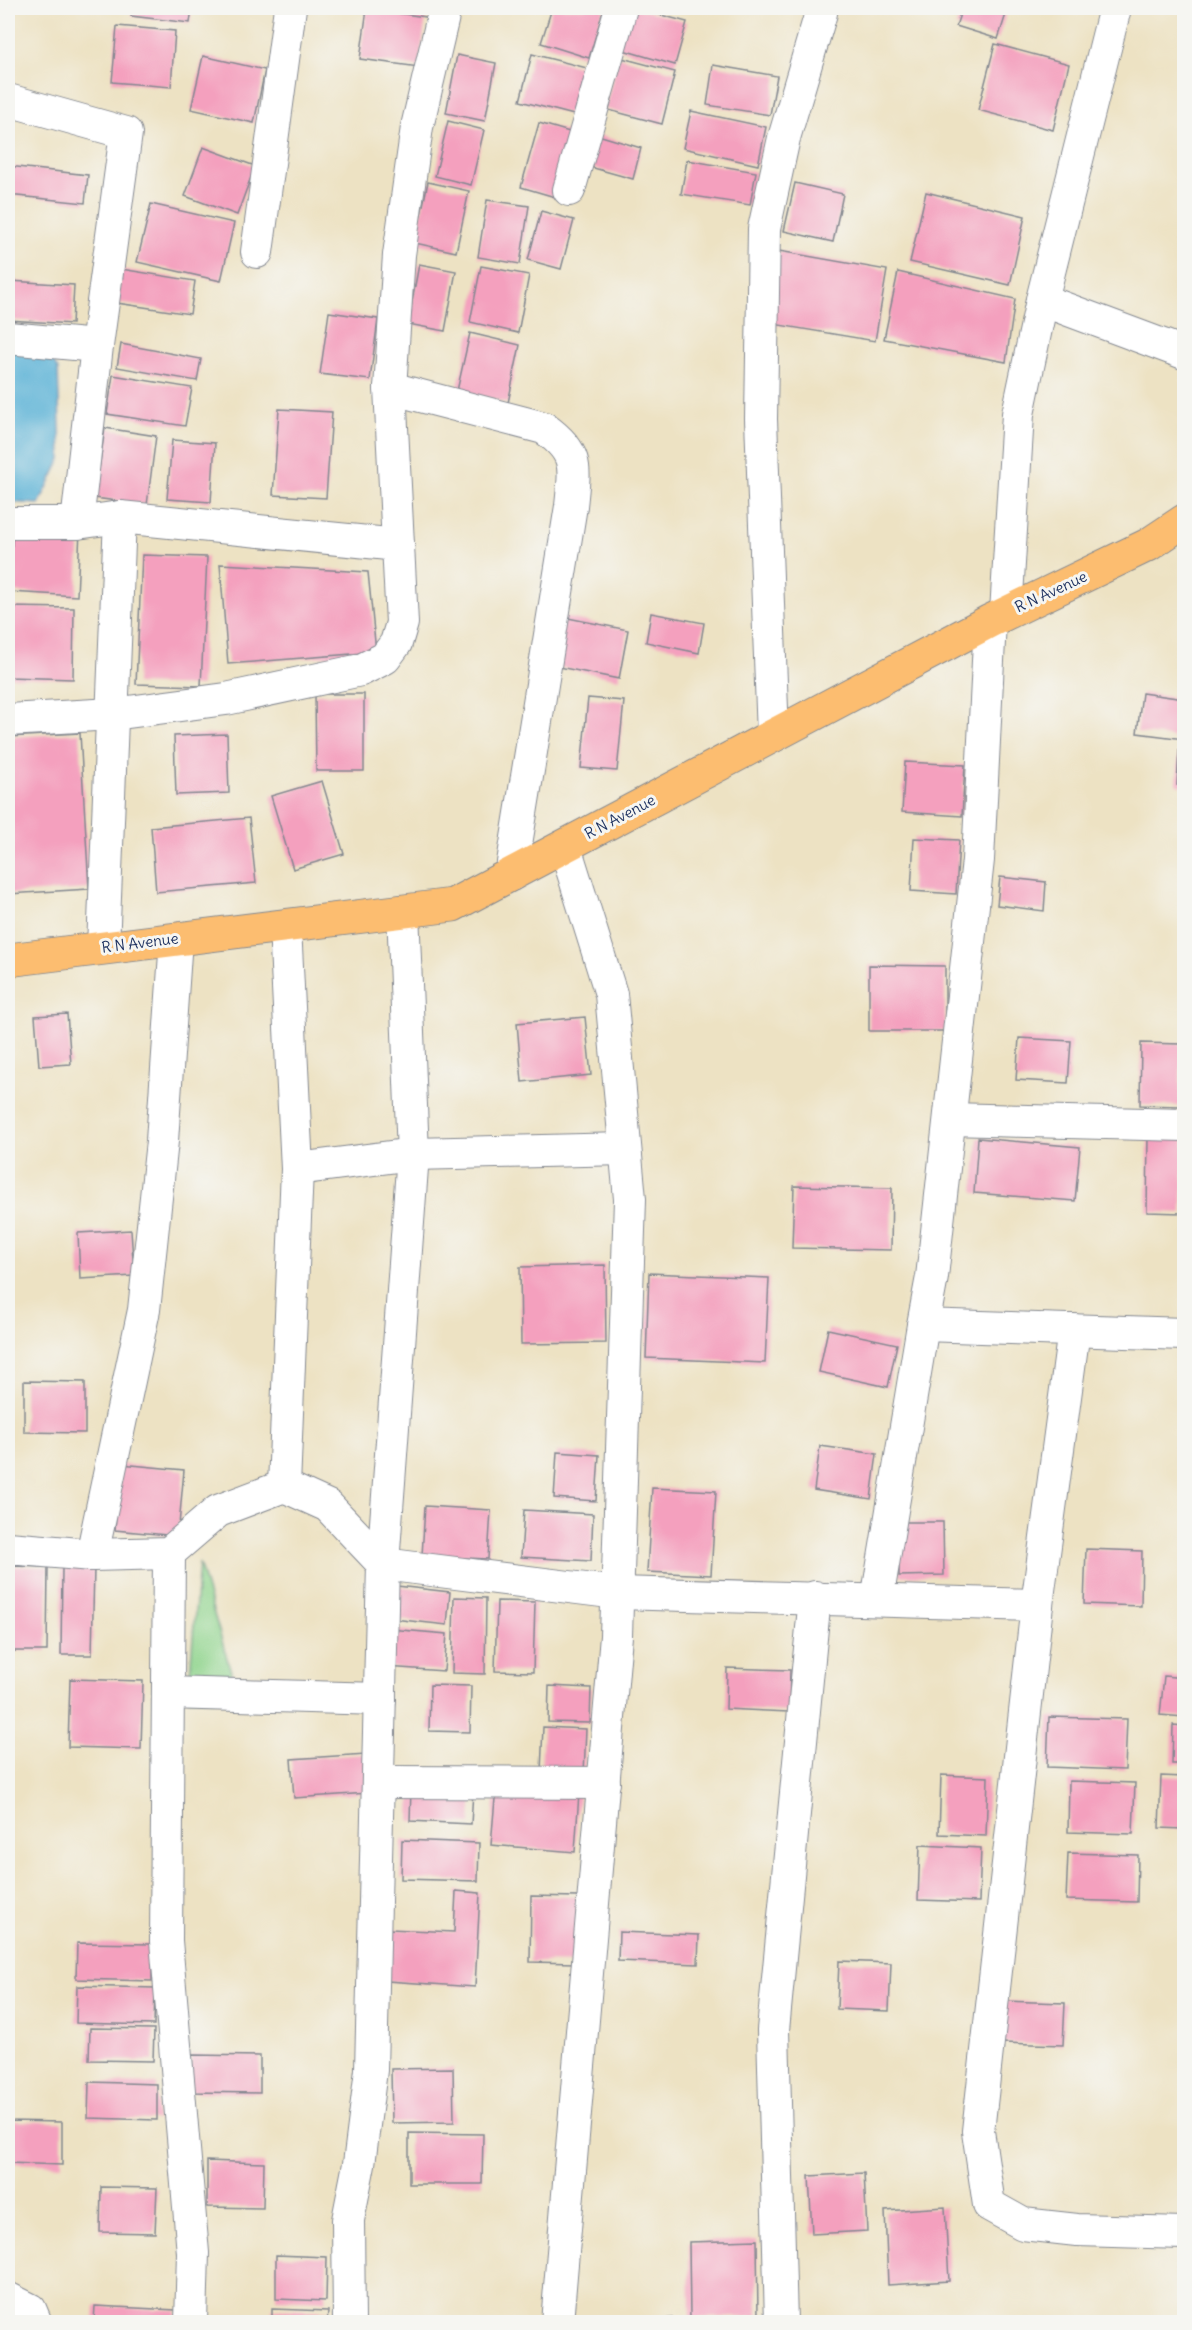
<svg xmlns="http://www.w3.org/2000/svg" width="1192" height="2330" viewBox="0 0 1192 2330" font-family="Delius,sans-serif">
	<rect width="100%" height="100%" fill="#f6f6f2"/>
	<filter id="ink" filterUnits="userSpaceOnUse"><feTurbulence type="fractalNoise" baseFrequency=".0167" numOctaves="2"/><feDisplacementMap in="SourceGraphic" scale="12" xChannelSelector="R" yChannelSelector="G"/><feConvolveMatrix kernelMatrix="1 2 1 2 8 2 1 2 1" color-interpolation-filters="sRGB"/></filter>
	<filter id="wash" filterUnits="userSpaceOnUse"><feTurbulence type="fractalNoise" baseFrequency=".008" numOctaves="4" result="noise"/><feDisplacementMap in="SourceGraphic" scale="24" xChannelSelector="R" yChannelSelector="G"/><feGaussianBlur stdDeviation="1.35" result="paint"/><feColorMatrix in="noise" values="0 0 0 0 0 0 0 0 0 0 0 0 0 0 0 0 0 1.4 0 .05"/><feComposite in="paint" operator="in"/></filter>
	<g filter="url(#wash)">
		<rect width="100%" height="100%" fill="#ede2c3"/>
		<path fill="#90d48d" stroke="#568276" stroke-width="1.5" d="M199,1563l40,136h-51z"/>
		<path fill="#59b1d6" stroke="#3a709a" stroke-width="1.5" d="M8,346l38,3 12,21 3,89 -22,45 -31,-2z"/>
		<g id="blocks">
			<g fill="#f4a0be">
				<path d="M132,8h60l-2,15 -59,-7z"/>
				<path d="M552,8h52l-15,50 -48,-15z"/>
				<path d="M635,8l52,14 -12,43 -59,-17z"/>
				<path d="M962,8h46l-10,31 -42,-13z"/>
				<path d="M367,9l59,8 -7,50 -59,-8z"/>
				<path d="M117,26l58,5 -4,56 -59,-5z"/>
				<path d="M995,44l74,20 -16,66 -75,-20z"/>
				<path d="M532,54l55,14 -13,47 -54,-14z"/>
				<path d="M457,55l39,8 -11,58 -39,-8z"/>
				<path d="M203,56l62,14 -11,53 -63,-14z"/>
				<path d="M618,57l57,15 -13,52 -57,-15z"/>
				<path d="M713,65l64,11 -7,39 -63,-10z"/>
				<path d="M691,111l75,16 -8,38 -75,-17z"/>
				<path d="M448,121l36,9 -13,55 -36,-9z"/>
				<path d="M539,123l34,10 -18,64 -34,-10z"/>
				<path d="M598,135l43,13 -8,31 -43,-12z"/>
				<path d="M203,147l52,19 -18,49 -52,-19z"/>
				<path d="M687,160l69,12 -6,33 -69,-11z"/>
				<path d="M8,166l80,9 -3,28 -77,-8z"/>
				<path d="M428,182l41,9 -13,61 -41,-9z"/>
				<path d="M795,183l48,11 -10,48 -49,-11z"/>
				<path d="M926,192l99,24 -15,69 -100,-23z"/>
				<path d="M487,200l42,6 -9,58 -42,-7z"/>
				<path d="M151,204l83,19 -13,58 -84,-19z"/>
				<path d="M541,211l33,9 -13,49 -33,-9z"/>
				<path d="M779,251l108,19 -12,71 -108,-18z"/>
				<path d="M419,264l37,7 -11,60 -37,-7z"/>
				<path d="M481,266l48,9 -11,58 -48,-11z"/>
				<path d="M121,269l74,12 -5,33 -73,-11z"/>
				<path d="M898,272l117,27 -9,63 -122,-23z"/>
				<path d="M10,281l64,4 -2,39 -64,-4z"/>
				<path d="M329,312l49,7 -8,61 -50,-6z"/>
				<path d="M470,333l50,12 -12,58 -51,-12z"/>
				<path d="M121,344l80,15 -4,22 -80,-14z"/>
				<path d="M113,375l79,13 -7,38 -78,-12z"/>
				<path d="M279,409l53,3 -6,86 -53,-3z"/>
				<path d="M105,428l51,8 -9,69 -52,-7z"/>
				<path d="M172,440l43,3 -4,59 -44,-3z"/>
				<path d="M13,527l67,3 -3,66 -67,-4z"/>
				<path d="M142,555l65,2 -6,129 -65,-2z"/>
				<path d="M220,564l148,8 8,80 -148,12z"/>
				<path d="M8,607l66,1 -1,71 -65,-2z"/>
				<path d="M651,613l53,10 -5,30 -53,-11z"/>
				<path d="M558,616l70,14 -9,49 -70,-14z"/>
				<path d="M1142,693l42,6v40l-47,-6z"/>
				<path d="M315,694h49v77h-48z"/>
				<path d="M588,698l36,3 -7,70 -36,-3z"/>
				<path d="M80,733l9,156 -81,5v-157z"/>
				<path d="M227,734l2,59 -53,2 -2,-59z"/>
				<path d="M1179,750h5v36l-7,-1z"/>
				<path d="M905,762l60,3 -3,51 -60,-4z"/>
				<path d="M322,781l22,73 -51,15 -22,-73z"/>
				<path d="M249,818l7,65 -100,9 -5,-65z"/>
				<path d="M914,838l45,2 -3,54 -45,-3z"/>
				<path d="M1000,877l46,5 -2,29 -47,-6z"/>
				<path d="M869,965l76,1v65h-76z"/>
				<path d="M67,1014l4,50 -32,2 -4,-50z"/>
				<path d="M585,1017l6,58 -69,7 -5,-59z"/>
				<path d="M1019,1038l52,3 -3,42 -52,-3z"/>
				<path d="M1141,1043l40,1 -1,62 -40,-1z"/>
				<path d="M1148,1135l36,1 -2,77 -35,-1z"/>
				<path d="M978,1138l102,9 -5,54 -101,-8z"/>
				<path d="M794,1186l98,2 -1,62 -99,-2z"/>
				<path d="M131,1230l3,46 -54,3 -2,-46z"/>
				<path d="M605,1265l1,78 -85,1 -1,-77z"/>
				<path d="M649,1273l120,5 -4,85 -119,-5z"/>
				<path d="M828,1329l69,15 -9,43 -69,-15z"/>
				<path d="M24,1381l61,1v51l-61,-1z"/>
				<path d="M820,1446l57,8 -6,45 -57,-9z"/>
				<path d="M557,1452l42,3 -3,46 -42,-3z"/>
				<path d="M121,1464l63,6 -6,66 -63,-6z"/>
				<path d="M652,1488l64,3 -5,84 -64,-3z"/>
				<path d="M425,1506l66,4 -3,49 -66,-3z"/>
				<path d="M524,1510l69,4 -2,47 -70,-4z"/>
				<path d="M899,1522h44l1,53 -45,1z"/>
				<path d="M1086,1549l56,2 -1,55 -57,-2z"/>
				<path d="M10,1566l38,1 -1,84h-38z"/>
				<path d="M62,1567l32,1 -2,87h-31z"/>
				<path d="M379,1584l71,8 -3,33 -72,-8z"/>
				<path d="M454,1597l32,1 -1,76 -33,-1z"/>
				<path d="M497,1601l38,1 -2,70 -38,-1z"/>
				<path d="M389,1629l58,5 -3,37 -58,-4z"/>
				<path d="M727,1668l63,2 -1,42 -63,-3z"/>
				<path d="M1164,1676l20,2v39l-24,-2z"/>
				<path d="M70,1679l73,2 -2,68 -73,-2z"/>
				<path d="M430,1685l41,1 -1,46 -41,-1z"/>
				<path d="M549,1686l42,2 -1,35 -42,-1z"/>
				<path d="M1049,1717l78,2 -2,51 -78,-3z"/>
				<path d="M1173,1725l11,1v38h-12z"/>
				<path d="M543,1727l43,2 -2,44 -43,-2z"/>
				<path d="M366,1754l2,39 -74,5 -3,-39z"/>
				<path d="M941,1775l47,2 -2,59 -47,-2z"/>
				<path d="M1161,1776l23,1v52l-25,-1z"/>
				<path d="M1069,1781l66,2 -2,51 -65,-2z"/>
				<path d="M496,1787l83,6 -4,59 -84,-7z"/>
				<path d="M411,1788l62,3 -2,33 -61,-3z"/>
				<path d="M402,1840l77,3 -1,38 -77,-2z"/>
				<path d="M920,1845l61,3 -2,54 -61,-2z"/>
				<path d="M1068,1853l70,2 -1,47 -71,-2z"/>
				<path d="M456,1891l24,2 -5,94 -88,-6 3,-52 64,3z"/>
				<path d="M531,1896l46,1 -1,66 -46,-1z"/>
				<path d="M619,1932l80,3 -1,29 -80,-3z"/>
				<path d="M77,1943l75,1v37l-76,-2z"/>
				<path d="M839,1961l52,2 -2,48 -52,-2z"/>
				<path d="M77,1986l78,2 -1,37 -78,-2z"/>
				<path d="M1005,2001l60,2 -2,42 -60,-2z"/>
				<path d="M90,2028l64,1 -1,32 -64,-1z"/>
				<path d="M191,2055l69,1v37l-70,-1z"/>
				<path d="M453,2068l1,54 -62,1 -1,-54z"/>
				<path d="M89,2082l68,2v36l-69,-2z"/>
				<path d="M8,2121l54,1v43l-54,-2z"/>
				<path d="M409,2133l74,1 -1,50h-73z"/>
				<path d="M207,2161l57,2 -1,45 -56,-1z"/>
				<path d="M864,2173l3,58 -55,3 -3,-58z"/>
				<path d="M101,2187l56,1 -2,45 -55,-1z"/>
				<path d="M945,2207l4,74 -61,4 -3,-74z"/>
				<path d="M757,2240l1,77 -68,1 -1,-76z"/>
				<path d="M276,2255l51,2 -1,44 -50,-2z"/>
				<path d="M95,2306l81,4v12h-82z"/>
				<path d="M272,2309l56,2 -1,11h-55z"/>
				<path d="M672,2318v4h-27v-1z"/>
			</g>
		</g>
	</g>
	<g filter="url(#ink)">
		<use href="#blocks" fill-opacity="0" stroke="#848890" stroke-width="1.5"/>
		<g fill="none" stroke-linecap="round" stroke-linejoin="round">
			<defs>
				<g id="minor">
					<path d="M8,100l118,33 -29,213 -20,177"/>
					<path d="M569,190l52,-182"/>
					<path d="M257,252l33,-244"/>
					<path d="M1042,300l73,-292"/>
					<path d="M8,338l89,8"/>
					<path d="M390,388l154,40c35,25 31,39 27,78l-60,369"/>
					<path d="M8,523h69l43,-6 278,28"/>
					<path d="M1006,613l12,-199 24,-114 142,53"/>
					<path d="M990,621l-12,239 -46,417 -9,48 261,9"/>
					<path d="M8,720l105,-6 113,-15 135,-29 24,-12 11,-15 6,-20 -12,-235 9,-133 18,-128 28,-119"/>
					<path d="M773,736l-12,-317 3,-190 20,-91 37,-125"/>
					<path d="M103,948l17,-431"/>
					<path d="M950,1119l234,6"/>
					<path d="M297,1169l116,-15 212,-5"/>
					<path d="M1074,1330l-37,275 -59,526 11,74 34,19 54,6 107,3"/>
					<path d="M284,1486l13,-317 -12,-243"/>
					<path d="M8,1548l84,7 77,-2 49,-42 66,-25 44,20 55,58 235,29 419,12"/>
					<path d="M169,1553l-3,388 27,312 -2,69"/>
					<path d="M92,1555l52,-245 18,-169 14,-202"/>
					<path d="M877,1600l46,-275"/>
					<path d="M168,1693l212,6"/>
					<path d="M379,1782l225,1"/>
					<path d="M349,2322l-1,-102 11,-56 12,-94 12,-506 30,-410 -10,-243"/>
					<path d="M557,2322l59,-686 14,-437 -19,-205 -46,-147"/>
					<path d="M781,2322l-8,-292 42,-433"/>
				</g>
				<path id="tertiary" d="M8,2299l22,11 5,12"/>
				<path id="primary" d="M8,960l445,-55 537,-284 158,-76 36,-24"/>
			</defs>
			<use href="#minor" stroke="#848890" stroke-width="34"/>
			<use href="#tertiary" stroke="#848890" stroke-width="35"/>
			<use href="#primary" stroke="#848890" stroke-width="35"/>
			<use href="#minor" stroke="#fff" stroke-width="32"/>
			<use href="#tertiary" stroke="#fff" stroke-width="33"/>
			<use href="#primary" stroke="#fcbd6f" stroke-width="33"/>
		</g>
	</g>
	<g text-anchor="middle" stroke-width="6" stroke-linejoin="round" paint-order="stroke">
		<g font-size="15" fill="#1b2f5e" stroke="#f6f6f2">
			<text transform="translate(1051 592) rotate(-25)" y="5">R N Avenue</text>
			<text transform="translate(620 817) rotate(-28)" y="5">R N Avenue</text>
			<text transform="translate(140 943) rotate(-7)" y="5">R N Avenue</text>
		</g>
	</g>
	<rect width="1192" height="2330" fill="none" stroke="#f6f6f2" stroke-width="30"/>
</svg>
